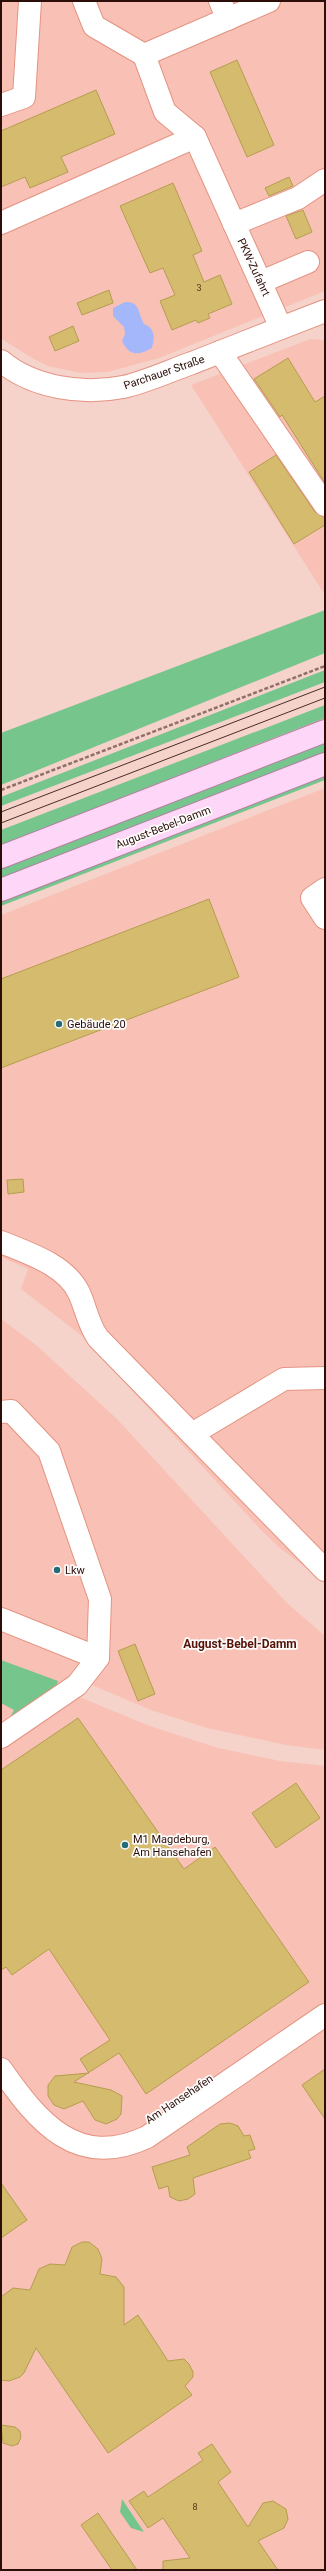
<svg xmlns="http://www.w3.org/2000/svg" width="326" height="2571" viewBox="0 0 326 2571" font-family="Roboto,sans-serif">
	<rect width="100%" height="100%" fill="#f5d2ca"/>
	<g fill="#f9c1b5">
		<path d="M1,1h324v290l-166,67 -51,14 -28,1 -32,-7 -16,-8 -30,-19z"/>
		<path d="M310,339l15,1v255l-134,-210z"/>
		<path d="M325,788v794l-44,-33 -20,-19 -180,-195 -60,-46 7,-20 -27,-12v-342z"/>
		<path d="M1,1319l35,26 81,74 170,184 38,33v114l-39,-5 -79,-17 -56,-18 -59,-25 -15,11 70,29 71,23 62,13 45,5v804h-324z"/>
	</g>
	<g fill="#76c58d">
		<path d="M325,610v43l-324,132v-52z"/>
		<path d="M325,670v12l-324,124v-9z"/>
		<path d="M325,705v13l-324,127v-15z"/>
		<path d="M325,740v13l-17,8 -307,119v-14z"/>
		<path d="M325,775v5l-324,126v-5z"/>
		<path d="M1,1660l57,21 -1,3 3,4 -54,36 8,-14 -13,-7z"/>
		<path d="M122,2499l22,33 -13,-4 -11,-16z"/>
	</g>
	<path fill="#a5b7fb" d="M125,302c15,-1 13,11 19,22 11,4 11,14 8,24 -14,8 -23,8 -30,-7l3,-7 -1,-7 -11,-11v-8z"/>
	<g fill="#d4bb6d" stroke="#b59d4f">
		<path d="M237,60l37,85 -27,12 -37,-85z"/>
		<path d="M96,90l19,44 -54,23 7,15 -38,16 -5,-11 -24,10v-56z"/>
		<path d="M289,177l4,9 -24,10 -4,-8z"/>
		<path d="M173,183l29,68 -9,4 11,27 16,-7 12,29 -24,10 2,4 -12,5 -2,-3 -24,10 -12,-29 15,-6 -12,-27 -13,5 -30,-67z"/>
		<path d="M303,210l9,22 -16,7 -10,-23z"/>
		<path d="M109,290l4,13 -31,12 -5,-12z"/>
		<path d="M73,326l6,15 -24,10 -6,-14z"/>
		<path d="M288,358l27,44 10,-6v87l-43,-68 -2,2 -26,-38z"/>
		<path d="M276,455l39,57 10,5v8l-31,19 -45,-72z"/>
		<path d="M209,899l30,78 -238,91v-89z"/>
		<path d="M23,1179l1,13 -16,2 -1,-14z"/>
		<path d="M135,1644l20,50 -17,7 -20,-50z"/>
		<path d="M78,1718l106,151 31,-22 94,135 -163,112 -27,-41 -45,29 37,8 11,6 -1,18 -4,5 -11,5 -11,-4 -12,-19 -19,8 -10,-4 -6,-9v-11l7,-9 34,-3 -9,-14 30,-19 -61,-91 -37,26 -6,-8 -5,3v-200z"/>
		<path d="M296,1783l24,35 -44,30 -24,-35z"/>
		<path d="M325,2069v50l-23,-34z"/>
		<path d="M230,2123l8,3 6,10 6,-1 5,14 -7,2 3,7 -58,20 2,16 -7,5 -9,2 -9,-4 -2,-11 -9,3 -7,-22 38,-12 -3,-8 33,-23z"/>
		<path d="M1,2183l26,37 -26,18z"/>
		<path d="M82,2242h7l9,7 4,10 -2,15 16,3 8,10v38l14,-10 30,46 16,-2 5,5 4,8v5l-8,9 7,9 -84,58 -72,-105 -12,25 -4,4 -11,4 -8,-1v-83l12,-9 17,2 9,-21 11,-5 15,1 7,-18z"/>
		<path d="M1,2425l14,2 5,4 1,6 -3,7 -6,2 -9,-3z"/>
		<path d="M212,2444l19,28 -13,10 30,45 15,-24 10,-2 13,8 2,10 -4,9 -26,13 20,29h-115v-9l27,-3 -27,-40 -15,10 -19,-27 15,-10 4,6 55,-37 -5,-7z"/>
		<path d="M98,2513l39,57h-25l-31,-45z"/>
	</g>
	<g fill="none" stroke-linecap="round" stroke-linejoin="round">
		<defs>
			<g id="minor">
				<path d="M84,1l10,25 50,29"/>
				<path d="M220,1l8,18"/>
				<path d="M269,1l-125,54 21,57 30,25 86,191"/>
				<path d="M1,105l23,-8 6,-96"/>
				<path d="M1,223l194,-86"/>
				<path d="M234,224l64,-26 27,-18"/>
				<path d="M261,282l47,-20"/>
				<path d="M220,352l105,153"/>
				<path d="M1,361c32,27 82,34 122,26 23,-5 46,-16 69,-24 44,-17 88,-35 133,-52"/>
				<path d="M325,889l-13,9 13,20"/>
				<path d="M1,1242c27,11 65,23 78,51 7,15 9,31 19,45l227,232"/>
				<path d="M1,1412l10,-1 38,40 51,148 -2,59 -21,27 -76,52"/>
				<path d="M192,1434l92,-55 41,-1"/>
				<path d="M1,1619l97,39"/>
				<path d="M1,2069c37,53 76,101 146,68l178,-122"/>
			</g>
			<g id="major">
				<path d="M1,857l324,-126"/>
				<path d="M1,890l324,-126"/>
			</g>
		</defs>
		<use href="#minor" stroke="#e49382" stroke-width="24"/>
		<use href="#major" stroke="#b47ea0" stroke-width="24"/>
		<path stroke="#907069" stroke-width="2.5" stroke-dasharray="4 2" stroke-linecap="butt" d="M1,790l324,-124"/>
		<use href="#minor" stroke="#fff" stroke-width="22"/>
		<use href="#major" stroke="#fed6f7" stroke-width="22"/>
		<g stroke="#4b2d26" stroke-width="1">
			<path d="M1,812l324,-125"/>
			<path d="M1,823l324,-125"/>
		</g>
	</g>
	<g fill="#256c79" stroke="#fcfcfc" stroke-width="1.5">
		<circle cx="59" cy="1024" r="4"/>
		<circle cx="57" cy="1570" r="4"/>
		<circle cx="125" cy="1845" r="4"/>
	</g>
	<g text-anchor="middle" stroke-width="3.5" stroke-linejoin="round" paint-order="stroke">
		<g font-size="9" fill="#553921">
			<text x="199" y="291">3</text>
			<text x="195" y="2510">8</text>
		</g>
		<g font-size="11" fill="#2b0e08" stroke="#fcfcfc">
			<text transform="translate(254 267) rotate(65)" y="4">PKW-Zufahrt</text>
			<text transform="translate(164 372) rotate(-19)" y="4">Parchauer Straße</text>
			<text transform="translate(163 827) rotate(-21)" y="4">August-Bebel-Damm</text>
			<text transform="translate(179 2099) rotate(-34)" y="4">Am Hansehafen</text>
		</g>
		<g font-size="11" fill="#2b0e08" stroke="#fcfcfc" text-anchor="start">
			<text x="67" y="1028">Gebäude 20</text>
			<text x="65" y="1574">Lkw</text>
			<text x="133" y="1843">M1 Magdeburg,<tspan x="133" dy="13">Am Hansehafen</tspan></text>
		</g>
		<g font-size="12" font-weight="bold" fill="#561206" stroke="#fcfcfc">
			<text x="240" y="1648">August-Bebel-Damm</text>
		</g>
	</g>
	<rect width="326" height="2571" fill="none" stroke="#2b0e08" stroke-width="4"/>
</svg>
